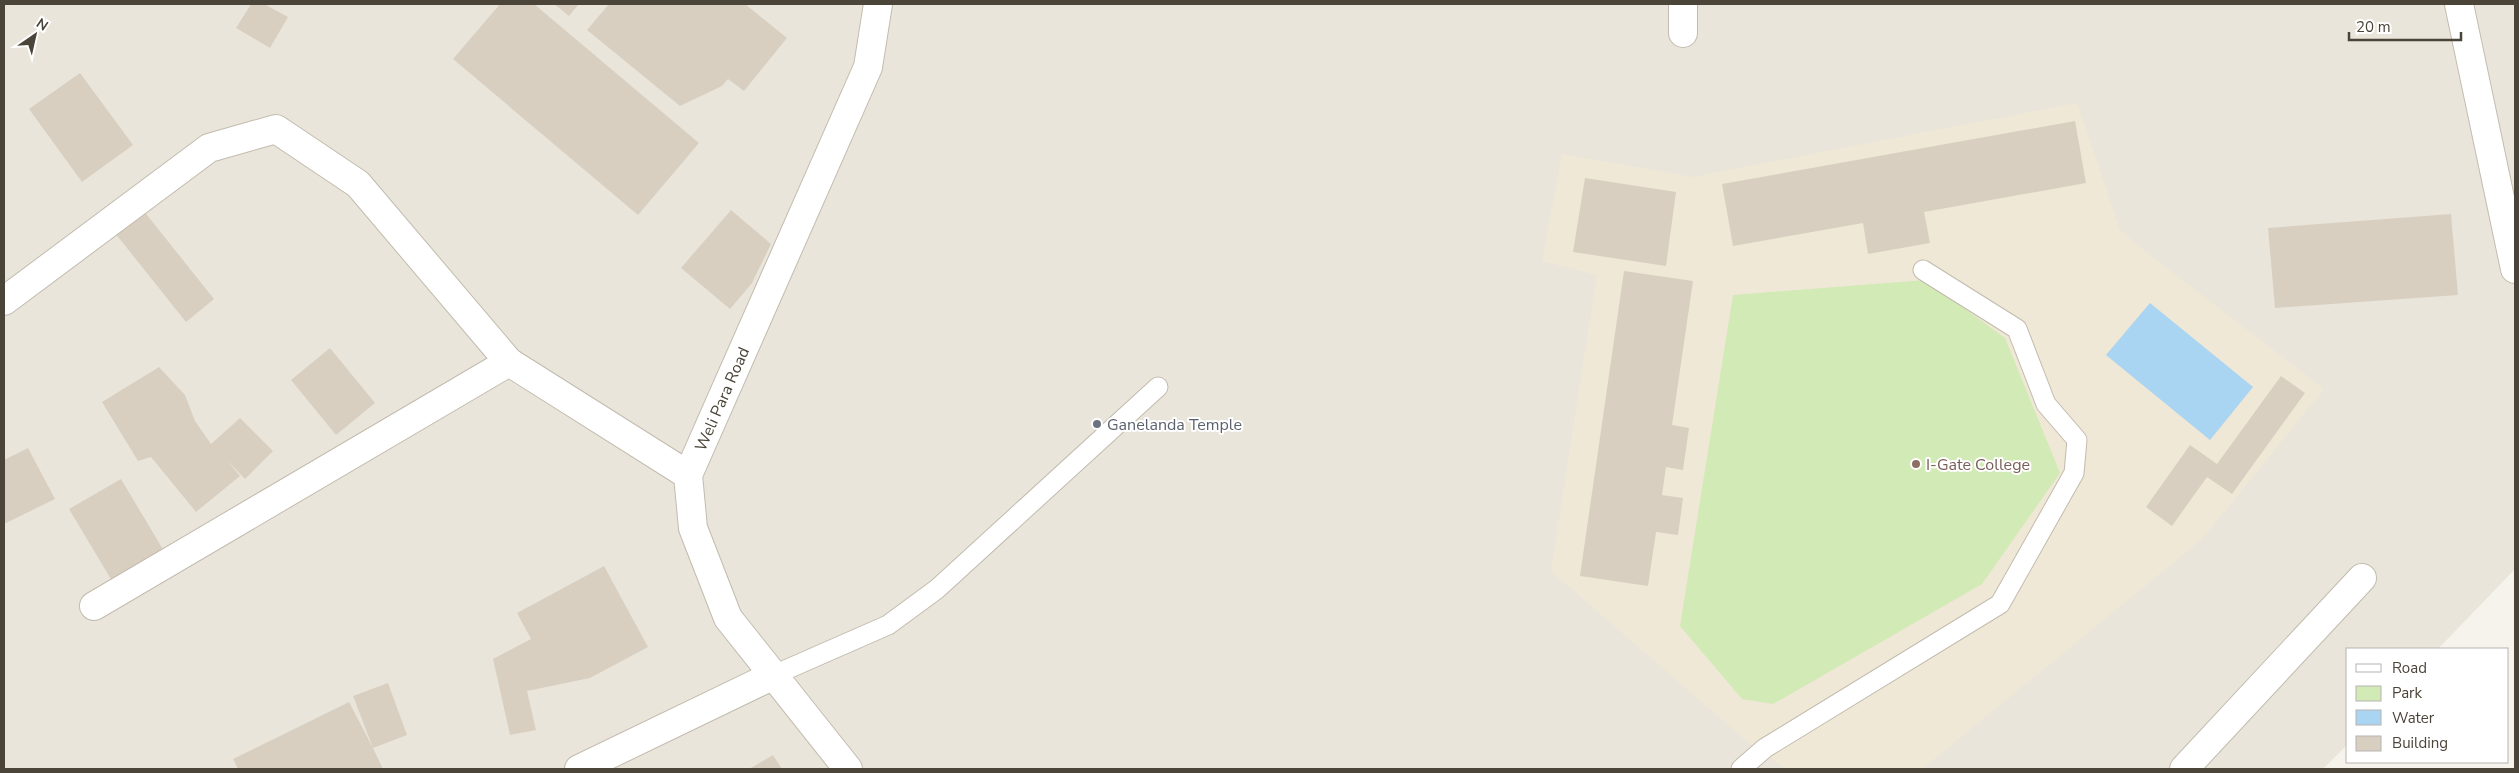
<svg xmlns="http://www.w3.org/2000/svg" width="2519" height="773" viewBox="0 0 2519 773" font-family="'Nunito Sans',sans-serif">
	<rect width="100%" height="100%" fill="#f6f3ec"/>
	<path fill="#eae5da" d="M4,4h2511v565l-77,80h-90v95l-25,25h-2319z"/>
	<path fill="#efe8d6" d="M2077,103l43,127 32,27 172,132 -122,150 -280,230h-136l-37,-26 -198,-172 46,-296 -55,-14 20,-107 131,23z"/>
	<path fill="#d2eab5" d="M1925,280l80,58 55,135 -78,111 -209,120 -31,-5 -62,-73 53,-331z"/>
	<path fill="#a9d4f2" d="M2150,303l103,84 -43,53 -104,-85z"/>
	<g fill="#d8cfc1">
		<path d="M251,4h13l24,13 -18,31 -34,-20z"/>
		<path d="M500,4h34l165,139 -61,72 -185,-156z"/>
		<path d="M554,4h25l-10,12z"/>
		<path d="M609,4h136l42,34 -43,53 -16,-12 -6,7 -42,20 -93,-76z"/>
		<path d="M80,73l53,72 -51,37 -53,-73z"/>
		<path d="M2075,121l11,62 -162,29 6,31 -62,11 -5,-31 -130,23 -11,-62z"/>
		<path d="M1585,178l91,14 -10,74 -93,-14z"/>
		<path d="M143,210l71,89 -28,23 -71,-89z"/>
		<path d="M731,210l40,34 -19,39 -22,26 -49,-41z"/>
		<path d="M2451,214l7,81 -183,13 -7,-80z"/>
		<path d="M1624,271l69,10 -21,144 17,3 -6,42 -17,-3 -4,28 21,3 -5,37 -22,-3 -8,54 -68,-10z"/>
		<path d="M330,348l45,55 -39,32 -45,-55z"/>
		<path d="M159,367l26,28 10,26 16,23 29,-26 33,33 -28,28 -18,-19 13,16 -44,36 -45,-55 -13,4 -36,-59z"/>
		<path d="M2281,376l24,17 -73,101 -25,-17 -35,49 -26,-19 44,-62 27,19z"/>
		<path d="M28,448l27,51 -51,25v-64z"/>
		<path d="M121,479l43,72 -52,30 -43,-72z"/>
		<path d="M604,566l44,81 -58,31 -63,13 9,39 -26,5 -17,-76 38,-20 -14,-26z"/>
		<path d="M388,683l19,52 -34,13 10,21h-145l-5,-10 116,-57 24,46 -20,-52z"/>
		<path d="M773,755l9,14h-33z"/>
	</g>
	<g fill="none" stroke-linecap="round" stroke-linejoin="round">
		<defs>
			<g id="service">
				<path d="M774,675l114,-50 49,-36 221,-202"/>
				<path d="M1741,769l24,-21 235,-144 74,-131 3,-33 -31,-36 -29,-75 -94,-59"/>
			</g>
			<g id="minor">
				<path d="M2459,4l56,265"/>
				<path d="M1683,33v-29"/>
				<path d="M4,301l205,-153 67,-19 82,55 151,178 179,113"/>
				<path d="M94,606l415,-244"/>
				<path d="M579,769l195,-94"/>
				<path id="s1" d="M848,769l-120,-151 -35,-90 -5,-53 180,-408 10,-63"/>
				<path d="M2184,769l178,-191"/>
			</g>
		</defs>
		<use href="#service" stroke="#c2bbae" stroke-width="21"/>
		<use href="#minor" stroke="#c2bbae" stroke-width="30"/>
		<use href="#service" stroke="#fff" stroke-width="19"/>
		<use href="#minor" stroke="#fff" stroke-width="28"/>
	</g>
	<circle fill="#6b7280" stroke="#fff" stroke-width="2" cx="1097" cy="424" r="5"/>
	<circle fill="#8d6e63" stroke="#fff" stroke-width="2" cx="1916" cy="464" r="5"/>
	<g text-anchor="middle" stroke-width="4" stroke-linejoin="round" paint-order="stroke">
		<g font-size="16" fill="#4b4439" stroke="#fff">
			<text dy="6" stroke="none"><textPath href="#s1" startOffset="426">Weli Para Road</textPath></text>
		</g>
		<g font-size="16" fill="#5b616d" stroke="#fff" text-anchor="start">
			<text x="1107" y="430">Ganelanda Temple</text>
		</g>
		<g font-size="16" fill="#785e54" stroke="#fff" text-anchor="start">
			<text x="1926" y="470">I-Gate College</text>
		</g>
	</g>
	<rect width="2519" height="773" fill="none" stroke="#4b4439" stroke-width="10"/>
	<rect x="2346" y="648" width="162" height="115" fill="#ffffff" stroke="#b7b4b0"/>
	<rect x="2356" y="664" width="25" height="8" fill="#ffffff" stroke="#b7b4b0"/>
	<text x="2392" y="673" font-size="15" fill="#4b4439">Road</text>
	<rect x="2356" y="686" width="25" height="15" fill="#d2eab5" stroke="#b7b4b0"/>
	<text x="2392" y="698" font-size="15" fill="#4b4439">Park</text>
	<rect x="2356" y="710" width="25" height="15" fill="#a9d4f2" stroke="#b7b4b0"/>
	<text x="2392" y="723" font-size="15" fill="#4b4439">Water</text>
	<rect x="2356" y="736" width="25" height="15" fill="#d8cfc1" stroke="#b7b4b0"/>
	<text x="2392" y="748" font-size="15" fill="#4b4439">Building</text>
	<g transform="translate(35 35) rotate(34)" stroke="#ffffff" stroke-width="4" paint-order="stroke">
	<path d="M0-4L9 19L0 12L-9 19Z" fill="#4b4439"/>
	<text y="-8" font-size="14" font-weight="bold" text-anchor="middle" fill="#4b4439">N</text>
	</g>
	<path d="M2349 32v8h112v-8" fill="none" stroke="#4b4439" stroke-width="2.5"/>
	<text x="2356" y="32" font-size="15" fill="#4b4439" stroke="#ffffff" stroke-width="4" paint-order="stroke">20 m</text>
</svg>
